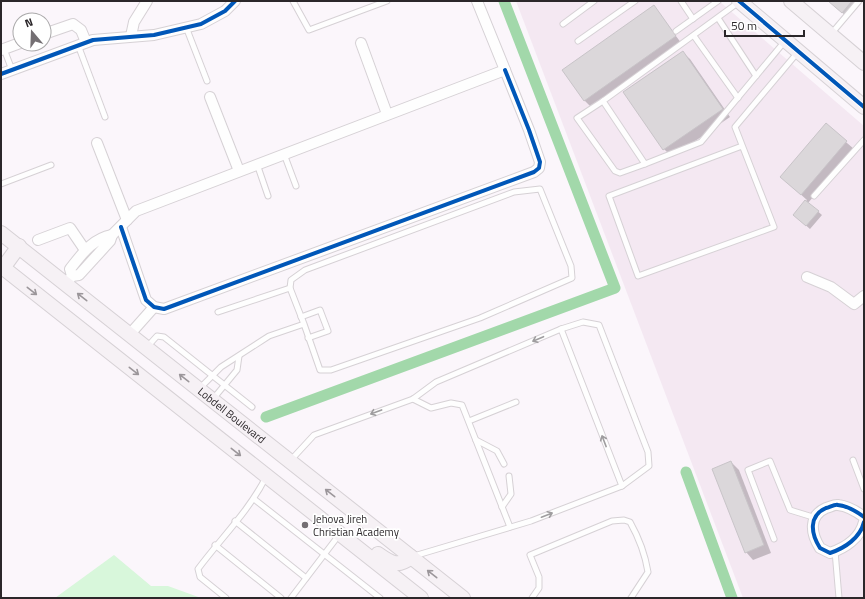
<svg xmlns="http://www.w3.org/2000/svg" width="865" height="599" viewBox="0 0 865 599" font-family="'Titillium Web',sans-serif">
	<rect width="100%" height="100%" fill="#fbf6fb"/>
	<path fill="#f4e8f2" d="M516,1h203l145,125v472h-121z"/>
	<path fill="#d8f7db" d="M114,555l37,31h17l33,12h-146z"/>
	<g fill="#0003">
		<path d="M829,1h33l-14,17z"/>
		<path d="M653,6l29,38 -90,64 -8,-8z"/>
		<path d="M682,52l8,7 40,58 -58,40 -8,-8 -40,-57z"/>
		<path d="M826,125l28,24 -46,54 14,12 -12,14 -16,-14 13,-15 -26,-23z"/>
		<path d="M731,462l8,8 32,83 -18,7 -7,-8z"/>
	</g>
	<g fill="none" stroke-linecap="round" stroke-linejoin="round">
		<g stroke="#a2d8aa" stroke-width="11">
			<path d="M266,417l349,-129 -111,-287"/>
			<path d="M686,472l46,126"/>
		</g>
	</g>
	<g fill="#dbd7da" stroke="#c8c4c8">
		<path d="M828,1h24l-10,12z"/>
		<path d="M654,5l22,31 -92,65 -22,-31z"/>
		<path d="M683,51l40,58 -60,41 -40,-58z"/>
		<path d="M826,123l21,18 -46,54 -21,-18z"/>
		<path d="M805,200l14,11 -13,15 -13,-11z"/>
		<path d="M731,461l33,84 -19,8 -33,-84z"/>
	</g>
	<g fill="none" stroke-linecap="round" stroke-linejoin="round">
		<defs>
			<g id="lane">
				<path d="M293,1l16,29 78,-29"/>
				<path d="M681,1l12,18"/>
				<path d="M739,2l-136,99 42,63 56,-22 84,-101"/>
				<path d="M718,18l38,58"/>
				<path d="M563,24l31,-23"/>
				<path d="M186,27l21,54"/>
				<path d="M676,31l42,-30"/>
				<path d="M831,34l28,-33"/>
				<path d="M694,36l44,62"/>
				<path d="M578,41l57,-40"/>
				<path d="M78,45l27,72"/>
				<path d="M4,49l8,21"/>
				<path d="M603,101l-26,17 38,53 5,2 25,-9"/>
				<path d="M742,146l-133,50 29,80 136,-49 -39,-100 63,-75"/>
				<path d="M284,154l12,32"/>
				<path d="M257,164l11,32"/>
				<path d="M1,184l50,-19"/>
				<path d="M814,196l50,-56"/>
				<path d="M218,312l72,-24"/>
				<path d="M301,317l19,-7 8,21 -20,7"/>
				<path d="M561,329l22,-7 16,3 49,127 1,14 -27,20"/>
				<path d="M147,347l10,-11 7,1 88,70"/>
				<path d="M199,389l22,-22 48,-31 35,-12 16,46h11l149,-52 92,-40 -1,-12 -31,-77 -26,3 -209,78 -14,10 -1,8 14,36"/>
				<path d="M213,399l24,-29 2,-14"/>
				<path d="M413,399l18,9 20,-5 11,2 48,122"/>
				<path d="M469,421l47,-19"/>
				<path d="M476,440l21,11 7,13"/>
				<path d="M853,460l11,29"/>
				<path d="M290,461l24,-26 99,-36 23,-17 125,-53 61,157 -91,35 -117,35"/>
				<path d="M254,499l126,99"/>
				<path d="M502,507l9,-13 -2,-18"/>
				<path d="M235,521l71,57"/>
				<path d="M774,539l-26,-69 22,-9 20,49 26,8"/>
				<path d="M215,545l66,53"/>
				<path d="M835,551l4,47"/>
				<path d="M226,598l-26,-21 -2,-8c23,-31 51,-58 68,-92"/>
				<path d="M291,598l48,-63"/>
				<path d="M532,598l7,-10v-11l-9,-22 82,-34 12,-1 6,2c9,16 15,32 18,50l-17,26"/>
			</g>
			<g id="street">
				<path d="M44,34l29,-10 8,6 5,12"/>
				<path d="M131,36l3,-14 13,-21"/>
				<path d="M361,43l26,71"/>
				<path d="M1,50l19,-7"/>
				<path d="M1,74l92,-34 61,-5 47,-11 24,-13 10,-10"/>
				<path d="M210,97l29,74"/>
				<path d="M97,143l30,77"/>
				<path d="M121,227l25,73 8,7 10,2 370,-137 5,-4 1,-6 -11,-32 -24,-60"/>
				<path d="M112,235l24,-24 369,-141 -28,-69"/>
				<path d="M38,240l32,-12 15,22"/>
				<path d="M807,277l24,10 23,17 10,-8"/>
				<path d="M66,284l6,-8 7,-1 31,-34 2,-6c-20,4 -30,19 -42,34l2,7"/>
				<path d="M130,334l24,-27"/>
				<path d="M864,517c-8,-6 -16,-11 -26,-12 -3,-1 -8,2 -12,3 -18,8 -15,26 -6,40l10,5c15,-5 30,-15 34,-31"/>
			</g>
			<g id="secondary">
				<path d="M739,1l125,106"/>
				<path d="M791,1l73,62"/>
				<path id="s1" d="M1,233l462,365"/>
				<path d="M1,266l420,332"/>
				<path d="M3,268l16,-22"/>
				<path d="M378,554c13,9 20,14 33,3"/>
			</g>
		</defs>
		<use href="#lane" stroke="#d6d1d5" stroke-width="7"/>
		<use href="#street" stroke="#d6d1d5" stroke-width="12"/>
		<use href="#secondary" stroke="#d6d1d5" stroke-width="16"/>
		<use href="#lane" stroke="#fefefe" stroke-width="5"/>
		<use href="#street" stroke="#fefefe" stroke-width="10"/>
		<use href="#secondary" stroke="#f6f1f5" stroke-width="14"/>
		<defs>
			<g id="cycleway">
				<path d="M739,1l125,106"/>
				<path d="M1,74l92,-34 61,-5 47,-11 24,-13 10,-10"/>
				<path d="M121,227l25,73 8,7 10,2 370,-137 5,-4 1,-6 -11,-32 -24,-60"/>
				<path d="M864,517c-8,-6 -16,-11 -26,-12 -3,-1 -8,2 -12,3 -18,8 -15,26 -6,40l10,5c15,-5 30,-15 34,-31"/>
			</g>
		</defs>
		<use href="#cycleway" stroke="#fff" stroke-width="6"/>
		<use href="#cycleway" stroke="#0057b8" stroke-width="4"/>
	</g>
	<defs><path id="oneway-shaft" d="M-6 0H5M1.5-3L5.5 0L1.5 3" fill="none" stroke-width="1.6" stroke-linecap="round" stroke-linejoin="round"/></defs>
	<g stroke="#9b969a">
		<use href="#oneway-shaft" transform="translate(32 291) rotate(38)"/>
		<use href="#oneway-shaft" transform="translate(82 297) rotate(-142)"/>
		<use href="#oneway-shaft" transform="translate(134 371) rotate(38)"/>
		<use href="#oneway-shaft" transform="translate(184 378) rotate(-142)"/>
		<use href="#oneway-shaft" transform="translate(236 452) rotate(38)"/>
		<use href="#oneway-shaft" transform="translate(330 493) rotate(-142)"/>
		<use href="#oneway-shaft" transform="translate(432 574) rotate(-142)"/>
	</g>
	<g stroke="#9f9d9f">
		<use href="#oneway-shaft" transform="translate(538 339) rotate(157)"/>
		<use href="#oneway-shaft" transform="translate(376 412) rotate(160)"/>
		<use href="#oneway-shaft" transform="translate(604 441) rotate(-111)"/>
		<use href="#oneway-shaft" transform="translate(547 515) rotate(-21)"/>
	</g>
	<circle fill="#746f73" stroke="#fff" stroke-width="1.5" cx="305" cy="525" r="4"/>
	<g text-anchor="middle" stroke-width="3.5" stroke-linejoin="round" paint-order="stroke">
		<g font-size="11" fill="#2b272a" stroke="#fff">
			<text dy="4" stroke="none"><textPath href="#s1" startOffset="294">Lobdell Boulevard</textPath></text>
		</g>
		<g font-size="11" fill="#2b272a" stroke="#fff" text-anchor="start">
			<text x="313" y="523">Jehova Jireh<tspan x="313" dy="13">Christian Academy</tspan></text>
		</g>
	</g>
	<rect width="865" height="599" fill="none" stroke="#2b272a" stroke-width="4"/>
	<g transform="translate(32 32) rotate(341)"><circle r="19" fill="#ffffff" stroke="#aaa9aa"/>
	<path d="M0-3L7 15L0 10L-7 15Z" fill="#746f73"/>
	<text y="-6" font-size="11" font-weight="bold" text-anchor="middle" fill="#2b272a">N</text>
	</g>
	<path d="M725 30v6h79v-6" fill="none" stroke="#2b272a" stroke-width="2"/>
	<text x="731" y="30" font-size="12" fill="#2b272a" stroke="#ffffff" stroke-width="3" paint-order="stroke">50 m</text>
</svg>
